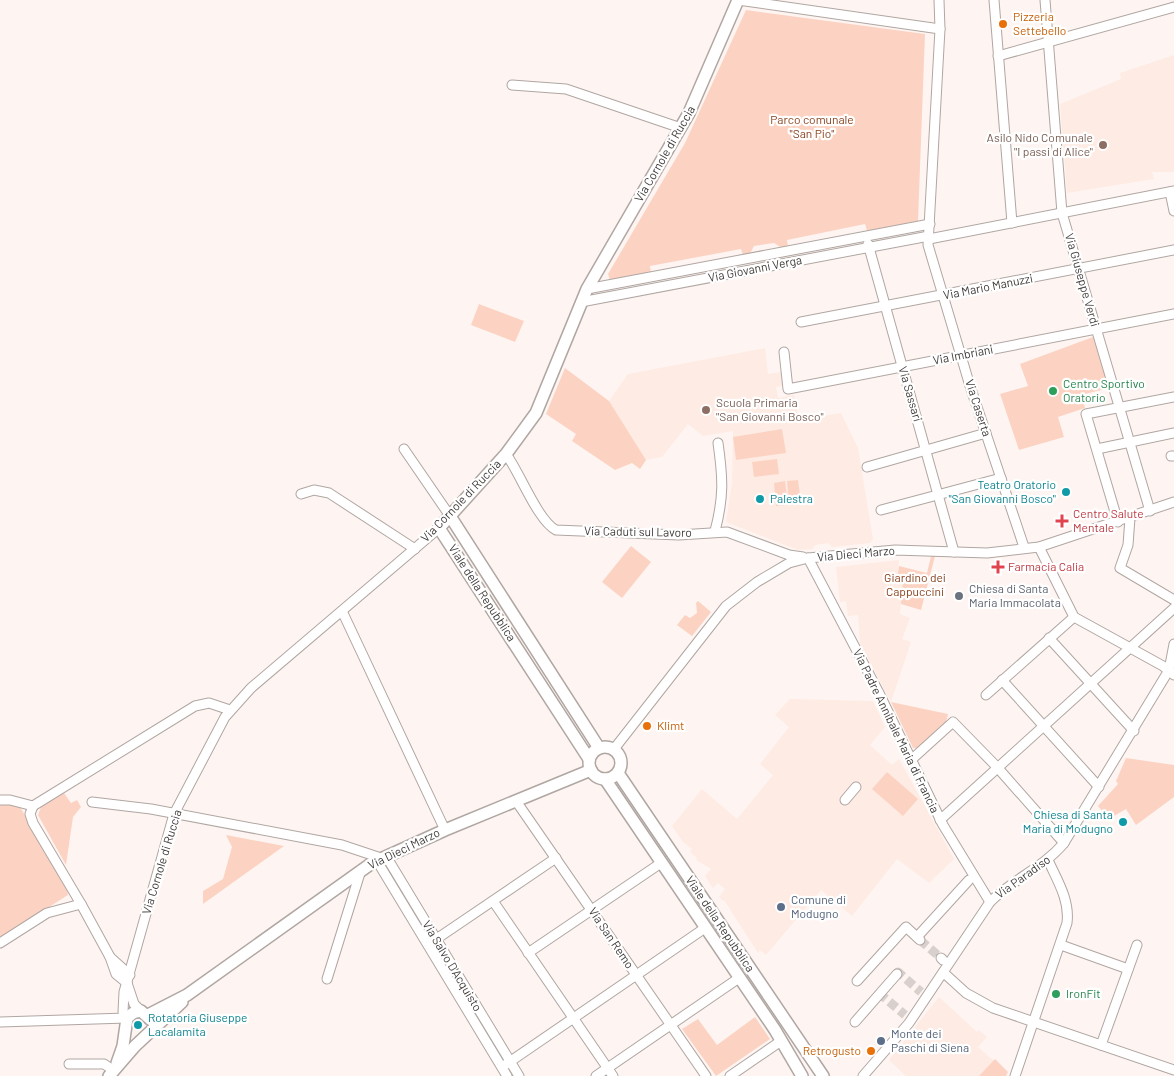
<svg xmlns="http://www.w3.org/2000/svg" width="1174" height="1076" viewBox="0 0 1174 1076" font-family="Barlow,sans-serif">
	<rect width="100%" height="100%" fill="#fef5f2"/>
	<g fill="#feebe3">
		<path d="M1174,55v117h-22l2,7 -87,14 -7,-89 61,-25 -1,-6z"/>
		<path d="M765,348l3,26 13,-2 2,13 -7,2 2,11 16,-3 5,25 42,-7 17,35 15,91 -3,4 -38,4 -4,-4 -13,2 -3,4 -14,1 -72,-28 6,-40 1,-51 -30,5 -15,-12 -26,33 -16,3 -37,-59 19,-27z"/>
		<path d="M899,560l-2,18 6,1 -3,35 10,4 -8,21 9,3 -20,60 -31,-59 -2,-28 -10,1 -2,-15 -6,1 -4,-35z"/>
		<path d="M790,699l83,2 12,26 -15,18 22,20 7,-6 55,100 -25,24 -32,-24 -45,57 -31,-26 -55,65 -6,-5 -2,3 -34,-53 -1,1 -4,-4 6,-8 -7,-6 -5,5 -8,-12 6,-7 -15,-9 1,-2 -7,-6 2,-3 -9,-7 -11,-16 30,-37 35,30 36,-44 -13,-11 29,-37 -14,-12z"/>
		<path d="M939,997l38,35 2,-2 8,7 -9,10 16,14 -15,15h-73l-17,-16z"/>
	</g>
	<g fill="#fcd3c2">
		<path d="M746,10l179,24 -7,187 -51,10 -2,-7 -78,16 1,6 -6,2 -8,-5 -20,3 -4,8 -7,1 -2,-6 -91,17 1,7 -41,7 -2,-6 77,-131z"/>
		<path d="M479,304l45,17 -9,21 -44,-17z"/>
		<path d="M1093,337l16,51 -28,7 4,13 -27,9 6,20 -45,13 -19,-56 28,-8 -8,-22z"/>
		<path d="M565,368l44,33 37,59 -6,9 -8,-6 -17,7 -43,-29 4,-7 -30,-20z"/>
		<path d="M782,429l4,24 -50,7 -3,-23z"/>
		<path d="M777,459l2,15 -25,3 -2,-15z"/>
		<path d="M798,480l3,23 -12,1 -2,-23z"/>
		<path d="M785,481l3,24 -12,1 -2,-23z"/>
		<path d="M631,546l20,16 -29,36 -20,-16z"/>
		<path d="M931,556h4l-14,54 -20,-6 2,-24 -6,-1 2,-13 28,7z"/>
		<path d="M698,601l13,11 -19,24 -15,-11 8,-10 5,3 7,-5 -1,-10z"/>
		<path d="M891,702l57,12 -2,8 -28,26h-5z"/>
		<path d="M1126,758l48,7v32l-38,28 -10,-16 -17,10 -11,-13 20,-22 -2,-3z"/>
		<path d="M887,772l31,27 -15,17 -31,-27z"/>
		<path d="M64,793l7,10 6,-3 4,7 -8,10 -7,48 -28,-50 3,-8z"/>
		<path d="M0,803l20,4 46,75 2,13 -68,43z"/>
		<path d="M226,835l58,11 -81,58v-13l20,-12 9,-32z"/>
		<path d="M755,1017l15,22 -54,37 -34,-47 16,-10 19,26z"/>
		<path d="M995,1059l13,13 -2,4h-27z"/>
	</g>
	<g fill="none" stroke-linecap="round" stroke-linejoin="round">
		<g stroke="#d8d0cd" stroke-width="9" stroke-dasharray="9 4.5" stroke-linecap="butt">
			<path d="M920,940l21,18"/>
			<path d="M897,974l1,-2 23,20"/>
			<path d="M879,993l26,22"/>
		</g>
		<defs>
			<g id="minor">
				<path d="M738,0l202,29"/>
				<path d="M939,0l1,29 -12,216 42,141 54,161"/>
				<path d="M994,0l18,223"/>
				<path d="M1045,0l17,213 88,298"/>
				<path d="M998,56l176,-49"/>
				<path d="M512,85l54,4 115,39"/>
				<path d="M1170,192l4,19"/>
				<path d="M929,239l245,-48"/>
				<path d="M868,244l86,308"/>
				<path d="M587,289l343,-65"/>
				<path d="M581,302l348,-66"/>
				<path d="M801,322l373,-72"/>
				<path d="M784,352l4,37 386,-75"/>
				<path d="M404,449l46,67"/>
				<path d="M1097,449l77,-16"/>
				<path d="M506,454c14,19 32,67 50,76l123,5 48,-3 62,23 14,2"/>
				<path d="M1171,456h3"/>
				<path d="M867,467l119,-34"/>
				<path d="M301,494l13,-4 15,3 86,56"/>
				<path d="M881,510l120,-32"/>
				<path d="M1130,518l-2,27 -8,23 54,32"/>
				<path d="M1118,522l-32,-108 88,-17"/>
				<path d="M715,531c9,-34 8,-53 3,-88"/>
				<path d="M1039,547l35,70 89,49 11,9"/>
				<path d="M808,558l70,133 65,134 47,77"/>
				<path d="M342,611l103,219"/>
				<path d="M1049,638l85,93"/>
				<path d="M1002,680l97,107"/>
				<path d="M986,695l88,-78"/>
				<path d="M614,749l112,-143 31,-24 32,-19 19,-5 87,-8 92,3 52,-6 135,-45"/>
				<path d="M911,760l42,-38 44,45 67,76"/>
				<path d="M0,800h10l23,6"/>
				<path d="M845,800l11,-13"/>
				<path d="M516,801l190,275"/>
				<path d="M92,802l59,7 191,36 39,13"/>
				<path d="M33,806l162,-100 14,-3 21,7"/>
				<path d="M33,806l-3,8 3,9 48,81 29,53 6,17 11,9"/>
				<path d="M940,820l234,-212"/>
				<path d="M386,856l133,220"/>
				<path d="M377,861l130,215"/>
				<path d="M493,901l120,175"/>
				<path d="M917,937l52,-57"/>
				<path d="M432,942l124,-84"/>
				<path d="M0,943l47,-30 34,-9"/>
				<path d="M1061,945l67,24"/>
				<path d="M528,953l133,-90"/>
				<path d="M110,957l20,18"/>
				<path d="M941,958l2,2"/>
				<path d="M944,973l22,20 27,15 181,62"/>
				<path d="M327,979l34,-109"/>
				<path d="M857,981l49,-54 14,13"/>
				<path d="M127,983l7,21 7,7"/>
				<path d="M127,1018l-4,-6 1,-20 50,-178 51,-97 26,-29 188,-160"/>
				<path d="M0,1022l127,-4"/>
				<path d="M855,1022l42,-48"/>
				<path d="M1101,1045l36,-100"/>
				<path d="M69,1064h35l9,6"/>
				<path d="M505,1065l200,-137"/>
				<path d="M596,1076l143,-98"/>
				<path d="M730,1076l51,-35"/>
				<path d="M863,1076l46,-53 81,-121c23,-23 53,-34 74,-59l105,-173 5,-26"/>
				<path d="M1015,1076l52,-153c3,-23 -10,-43 -19,-63"/>
			</g>
			<g id="major">
				<path d="M450,516l149,232"/>
				<circle cx="605" cy="763" r="16"/>
				<path d="M589,759l-150,-231 67,-74 30,-41 51,-124 102,-176 49,-113"/>
				<path d="M618,773l205,303"/>
				<path d="M605,779l170,251 27,46"/>
				<path d="M148,1015l39,-20 185,-132 73,-33 146,-60"/>
				<path d="M117,1063l6,-17 4,-28 6,-5 8,-2 10,9"/>
				<path d="M109,1076l26,-30 47,-44"/>
			</g>
		</defs>
		<use href="#minor" stroke="#b0a6a2" stroke-width="11"/>
		<use href="#major" stroke="#b0a6a2" stroke-width="14"/>
		<use href="#minor" stroke="#fff" stroke-width="9"/>
		<use href="#major" stroke="#fff" stroke-width="11"/>
	</g>
	<g fill="#e8710a" stroke="#fff" stroke-width="2">
		<circle cx="1003" cy="24" r="5"/>
		<circle cx="647" cy="726" r="5"/>
		<circle cx="871" cy="1051" r="5"/>
	</g>
	<g fill="#8d6e63" stroke="#fff" stroke-width="2">
		<circle cx="1103" cy="145" r="5"/>
		<circle cx="706" cy="410" r="5"/>
	</g>
	<g fill="#2e9e5b" stroke="#fff" stroke-width="2">
		<circle cx="1053" cy="391" r="5"/>
		<circle cx="1056" cy="994" r="5"/>
	</g>
	<g fill="#0f9aa8" stroke="#fff" stroke-width="2">
		<circle cx="1066" cy="492" r="5"/>
		<circle cx="760" cy="499" r="5"/>
		<circle cx="1123" cy="822" r="5"/>
		<circle cx="138" cy="1025" r="5"/>
	</g>
	<g fill="#e0444e" stroke="#fff" stroke-width="2">
		<path d="M1059.5 513.5h5v5h5v5h-5v5h-5v-5h-5v-5h5z"/>
		<path d="M995.5 559.5h5v5h5v5h-5v5h-5v-5h-5v-5h5z"/>
	</g>
	<circle fill="#6b7280" stroke="#fff" stroke-width="2" cx="959" cy="596" r="5"/>
	<g fill="#5c6f8a" stroke="#fff" stroke-width="2">
		<circle cx="781" cy="907" r="5"/>
		<circle cx="881" cy="1041" r="5"/>
	</g>
	<g text-anchor="middle" stroke-width="4.5" stroke-linejoin="round" paint-order="stroke">
		<g font-size="12" fill="#c56008" stroke="#fff" text-anchor="start">
			<text x="1013" y="21">Pizzeria<tspan x="1013" dy="14">Settebello</tspan></text>
			<text x="657" y="730">Klimt</text>
			<text x="861" y="1055" text-anchor="end">Retrogusto</text>
		</g>
		<g font-size="12" fill="#89401d" stroke="#fff">
			<text x="812" y="124">Parco comunale<tspan x="812" dy="14">"San Pio"</tspan></text>
			<text x="915" y="582">Giardino dei<tspan x="915" dy="14">Cappuccini</tspan></text>
		</g>
		<g font-size="12" fill="#785e54" stroke="#fff" text-anchor="end">
			<text x="1093" y="142">Asilo Nido Comunale<tspan x="1093" dy="14">"I passi di Alice"</tspan></text>
			<text x="716" y="407" text-anchor="start">Scuola Primaria<tspan x="716" dy="14">"San Giovanni Bosco"</tspan></text>
		</g>
		<g font-size="12" fill="#403c3a" stroke="#fff">
			<text transform="translate(665 154) rotate(-60)" y="4">Via Cornole di Ruccia</text>
			<text transform="translate(755 269) rotate(-11)" y="4">Via Giovanni Verga</text>
			<text transform="translate(1082 280) rotate(74)" y="4">Via Giuseppe Verdi</text>
			<text transform="translate(988 287) rotate(-11)" y="4">Via Mario Manuzzi</text>
			<text transform="translate(963 355) rotate(-11)" y="4">Via Imbriani</text>
			<text transform="translate(910 394) rotate(74)" y="4">Via Sassari</text>
			<text transform="translate(978 408) rotate(72)" y="4">Via Caserta</text>
			<text transform="translate(461 501) rotate(-46)" y="4">Via Cornole di Ruccia</text>
			<text transform="translate(638 532) rotate(1)" y="4">Via Caduti sul Lavoro</text>
			<text transform="translate(856 554) rotate(-5)" y="4">Via Dieci Marzo</text>
			<text transform="translate(482 593) rotate(57)" y="4">Viale della Repubblica</text>
			<text transform="translate(896 731) rotate(64)" y="4">Via Padre Annibale Maria di Francia</text>
			<text transform="translate(404 849) rotate(-26)" y="4">Via Dieci Marzo</text>
			<text transform="translate(162 862) rotate(-73)" y="4">Via Cornole di Ruccia</text>
			<text transform="translate(1023 877) rotate(-36)" y="4">Via Paradiso</text>
			<text transform="translate(720 924) rotate(56)" y="4">Viale della Repubblica</text>
			<text transform="translate(611 938) rotate(56)" y="4">Via San Remo</text>
			<text transform="translate(452 966) rotate(59)" y="4">Via Salvo D'Acquisto</text>
		</g>
		<g font-size="12" fill="#27864d" stroke="#fff" text-anchor="start">
			<text x="1063" y="388">Centro Sportivo<tspan x="1063" dy="14">Oratorio</tspan></text>
			<text x="1066" y="998">IronFit</text>
		</g>
		<g font-size="12" fill="#0d838f" stroke="#fff" text-anchor="end">
			<text x="1056" y="489">Teatro Oratorio<tspan x="1056" dy="14">"San Giovanni Bosco"</tspan></text>
			<text x="770" y="503" text-anchor="start">Palestra</text>
			<text x="1113" y="819">Chiesa di Santa<tspan x="1113" dy="14">Maria di Modugno</tspan></text>
			<text x="148" y="1022" text-anchor="start">Rotatoria Giuseppe<tspan x="148" dy="14">Lacalamita</tspan></text>
		</g>
		<g font-size="12" fill="#be3a42" stroke="#fff" text-anchor="start">
			<text x="1073" y="518">Centro Salute<tspan x="1073" dy="14">Mentale</tspan></text>
			<text x="1008" y="571">Farmacia Calia</text>
		</g>
		<g font-size="12" fill="#5b616d" stroke="#fff" text-anchor="start">
			<text x="969" y="593">Chiesa di Santa<tspan x="969" dy="14">Maria Immacolata</tspan></text>
		</g>
		<g font-size="12" fill="#4e5e75" stroke="#fff" text-anchor="start">
			<text x="791" y="904">Comune di<tspan x="791" dy="14">Modugno</tspan></text>
			<text x="891" y="1038">Monte dei<tspan x="891" dy="14">Paschi di Siena</tspan></text>
		</g>
	</g>
</svg>
